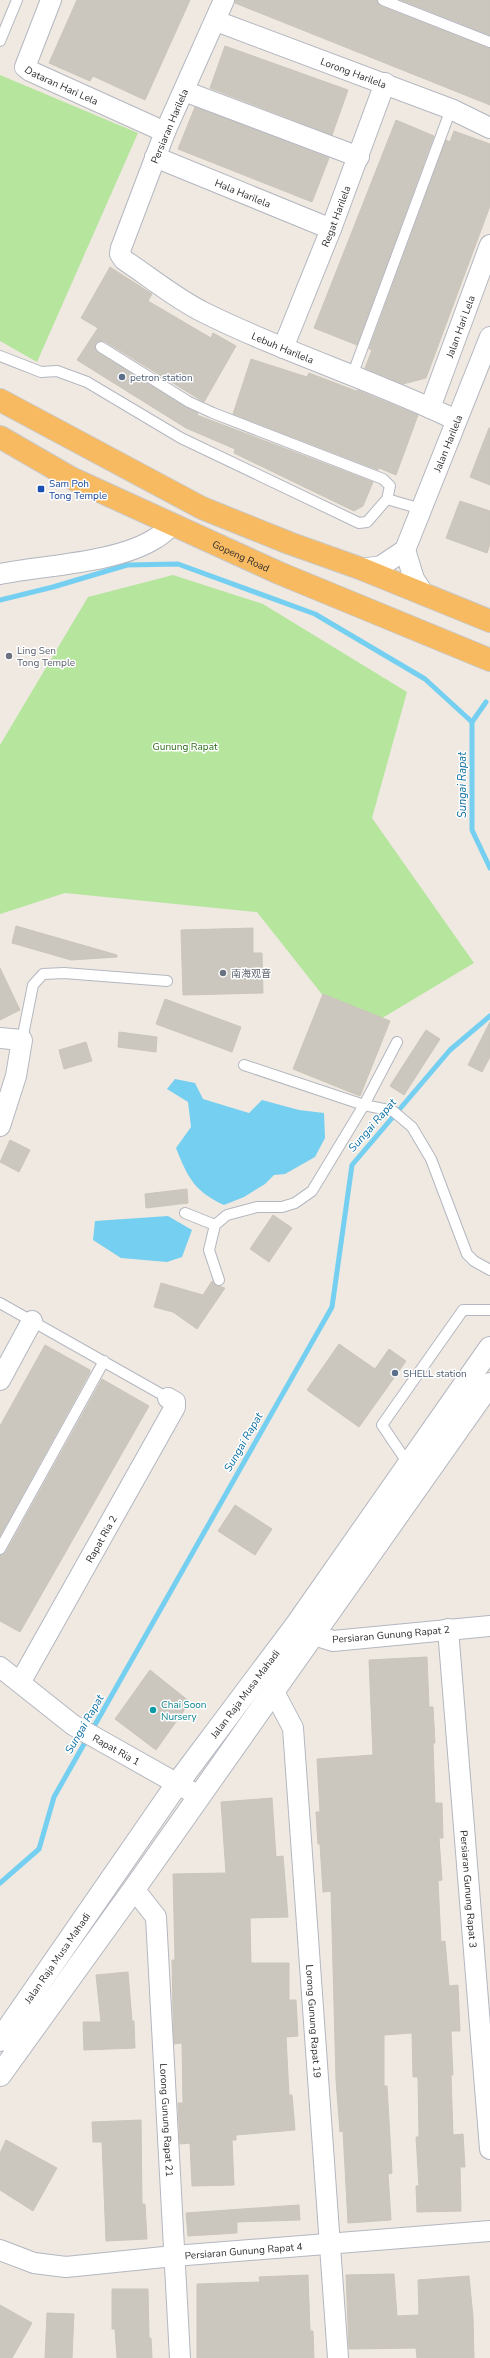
<svg xmlns="http://www.w3.org/2000/svg" width="490" height="2358" viewBox="0 0 490 2358" font-family="'Nunito Sans','Noto Sans SC',sans-serif">
	<rect width="100%" height="100%" fill="#efe9e1"/>
	<g fill="#b6e59e">
		<path d="M0,75l138,58 -101,229 -37,-21z"/>
		<path d="M173,575l90,29 144,88 -35,126 102,145 -120,72 -97,-123 -192,-19 -65,21v-169l88,-148z"/>
	</g>
	<g fill="#75cff0">
		<path d="M175,1079l20,4 8,16 46,14 13,-13 37,10 25,3 1,25 -10,19 -30,17 -11,1 -9,9 -21,13 -20,8c-30,-14 -36,-27 -48,-57l15,-21 -3,-25 -21,-13z"/>
		<path d="M168,1216l24,14 -10,27 -15,5 -46,-4 -28,-18 2,-19z"/>
	</g>
	<g fill="none" stroke-linecap="round" stroke-linejoin="round">
		<g stroke="#75cff0" stroke-width="5">
			<path d="M0,600l53,-13 74,-22 51,-1 137,50 110,65 47,43"/>
			<path d="M486,702l-14,20v108l18,38"/>
			<path d="M92,1730l240,-423 20,-142 98,-115 40,-34"/>
			<path d="M0,1883l39,-34 15,-52 34,-60"/>
		</g>
	</g>
	<g fill="#cbc7bf" stroke="#cbc5ba">
		<path d="M77,0h113l-45,100 -52,-24 -3,5 -41,-18z"/>
		<path d="M235,0h142l4,6 109,42v57l-255,-102z"/>
		<path d="M401,0h89v35z"/>
		<path d="M225,46l123,44 -16,45 -122,-47z"/>
		<path d="M195,107l134,51 -17,44 -134,-53z"/>
		<path d="M396,120l38,16 -77,209 -43,-17z"/>
		<path d="M454,131l36,13v62l-64,172 -23,6 -38,-16 7,-18 -3,-1 77,-209 4,2z"/>
		<path d="M110,267l42,27 -4,7 63,37 2,-5 23,13 -32,56 -100,-61 -8,2 -1,4 2,5 101,61 -1,2 176,67 -10,24 -9,5 -120,-58 1,-4 -49,-21 -109,-68 21,-32 -17,-10z"/>
		<path d="M251,359l56,18 2,-4 47,18 1,-1 61,25 -22,60 -17,-7 -1,2 -145,-56z"/>
		<path d="M489,428h1v57l-20,-8z"/>
		<path d="M460,501l30,10v33l-3,9 -41,-15z"/>
		<path d="M16,926l101,29v2l-46,3 -59,-17z"/>
		<path d="M253,928v25h9l1,40 -80,2 -2,-65z"/>
		<path d="M0,968l20,42 -20,10z"/>
		<path d="M323,994l67,27 -30,75 -67,-27z"/>
		<path d="M165,999l76,28 -9,25 -76,-28z"/>
		<path d="M490,1022v35l-8,15 -14,-7z"/>
		<path d="M426,1030l14,9 -36,56 -14,-9z"/>
		<path d="M119,1032l38,5 -1,15 -38,-5z"/>
		<path d="M86,1042l6,19 -28,8 -5,-19z"/>
		<path d="M10,1140l20,10 -11,22 -19,-10z"/>
		<path d="M187,1189l1,14 -42,5 -1,-14z"/>
		<path d="M273,1215l19,13 -23,34 -19,-13z"/>
		<path d="M212,1281l3,4 10,3 -28,41 -24,-17 -19,-5 7,-24 42,12z"/>
		<path d="M339,1344l36,25 14,-20 17,12 -47,66 -52,-37z"/>
		<path d="M45,1345l45,25v2l-90,164v-110z"/>
		<path d="M102,1379l47,27 -129,226 -20,-11v-66l6,-3z"/>
		<path d="M235,1505l37,24 -17,26 -37,-24z"/>
		<path d="M427,1657l2,50h4l2,36h-2l2,60h7l1,35h-4l3,42 -4,1 3,61 4,-1 4,45 9,-1 2,46h-9l2,44h-2l2,60 10,-1 2,33h-5l1,44 -44,1 -1,-26h3l-3,-49h3l-1,-60h-5l-1,-44 -28,2v51h3l5,87 -4,1 3,46 -43,3 -5,-92 -3,1 -4,-52 -5,-189 -8,1 -3,-48h-2l-2,-32h4l-3,-53 56,-4 -4,-95z"/>
		<path d="M150,1670l40,32 -34,48 -41,-31z"/>
		<path d="M272,1798l4,59 7,-1 5,61 -38,1 1,45h38v37h7l2,36 -12,1 3,58h3l3,35 -59,5v5h-4l2,45 -42,1 -2,-43 -10,1 -2,-41h5l-1,-60 -8,1 -1,-33 -1,-51h3l-2,-86 53,-1 -5,-71z"/>
		<path d="M128,1972l4,49h2l1,27 -51,2 -1,-28h18l-5,-47z"/>
		<path d="M141,2120l1,84h3l2,35 -41,2 -4,-99h-9l-1,-20z"/>
		<path d="M6,2140l51,28 -24,43 -33,-21v-37z"/>
		<path d="M299,2205l1,15 -63,2v11l-49,3 -2,-23z"/>
		<path d="M394,2274l3,42 22,-1 -1,-35 51,-4 4,41 1,41h-57l-1,-10 -67,1 -3,-74z"/>
		<path d="M308,2275l2,56h3l1,27h-117v-74l63,-2 -1,-5z"/>
		<path d="M112,2289h36l1,49h2l1,20h-35l-2,-29h-3z"/>
		<path d="M0,2305l32,18 -20,35h-12z"/>
		<path d="M47,2313l27,1 -2,44h-27z"/>
	</g>
	<g fill="none" stroke-linecap="round" stroke-linejoin="round">
		<defs>
			<g id="service">
				<path d="M383,0l107,42"/>
				<path d="M0,41l17,-41"/>
				<path d="M101,347l88,55 24,11 170,66 7,7 -3,13"/>
				<path d="M0,356l41,16 16,-1 30,11 94,56 178,85 8,-1 20,-23 34,10"/>
				<path d="M352,376l99,-267"/>
				<path d="M22,1040l11,-55 10,-11 21,-1 103,8"/>
				<path d="M244,1065l120,40 29,6 19,16 19,32 36,95 7,7 16,9"/>
				<path d="M185,1213l30,12"/>
				<path d="M219,1280l-10,-30 6,-25 12,-10 30,-8h25l13,-4 17,-12 52,-86 33,-63"/>
				<path d="M0,1303l168,95"/>
				<path d="M409,1465l-27,-40 81,-115h27"/>
				<path d="M0,1549l104,-188"/>
			</g>
			<g id="minor">
				<path id="s1" d="M51,0l-26,67 5,4 135,61"/>
				<path id="s2" d="M224,0l-59,132 -44,116 -1,6 4,6c26,17 51,38 79,52 82,41 171,68 253,108"/>
				<path id="s3" d="M216,21l235,88 39,19"/>
				<path d="M184,91l175,66"/>
				<path id="s4" d="M155,157l176,72"/>
				<path id="s5" d="M283,348l48,-119 54,-146"/>
				<path id="s6" d="M430,408l60,-163"/>
				<path d="M405,550l9,29 10,15"/>
				<path id="s7" d="M362,569l19,-3 24,-16 85,-213"/>
				<path d="M0,574c45,-9 118,-11 156,-36 6,-3 11,-9 17,-13"/>
				<path d="M0,1038l22,2 -6,36 -16,50"/>
				<path d="M0,1380l32,-59"/>
				<path d="M300,1626l14,9 19,6 157,-15"/>
				<path id="s8" d="M448,1629l42,520"/>
				<path id="s9" d="M0,1667l73,58 126,71"/>
				<path id="s10" d="M21,1681l154,-274v-5l-7,-4"/>
				<path id="s11" d="M273,1690l20,38 45,630"/>
				<path id="s12" d="M134,1889l22,28 24,441"/>
				<path id="s13" d="M0,2250l34,13 32,4 108,-11 316,-25"/>
			</g>
			<g id="secondary">
				<path id="s14" d="M0,2040l177,-256 120,-160 193,-276"/>
				<path d="M0,2075l134,-186 356,-505"/>
			</g>
			<g id="trunk">
				<path d="M0,400l202,108 87,35 73,26 128,52"/>
				<path id="s15" d="M0,437l71,41 208,95 211,87"/>
			</g>
		</defs>
		<use href="#service" stroke="#b4b7c1" stroke-width="12"/>
		<use href="#minor" stroke="#b4b7c1" stroke-width="22"/>
		<use href="#secondary" stroke="#b4b7c1" stroke-width="24"/>
		<use href="#trunk" stroke="#c9c9c9" stroke-width="24"/>
		<use href="#service" stroke="#fff" stroke-width="10"/>
		<use href="#minor" stroke="#fff" stroke-width="20"/>
		<use href="#secondary" stroke="#fff" stroke-width="22"/>
		<use href="#trunk" stroke="#f8ba60" stroke-width="22"/>
	</g>
	<g fill="#5c6f8a" stroke="#fff" stroke-width="1.5">
		<circle cx="122" cy="377" r="4"/>
		<circle cx="395" cy="1373" r="4"/>
	</g>
	<rect fill="#1a4fb4" stroke="#fff" stroke-width="1.5" x="37" y="485" width="8" height="8" rx="2"/>
	<g fill="#6b7280" stroke="#fff" stroke-width="1.5">
		<circle cx="9" cy="656" r="4"/>
		<circle cx="223" cy="973" r="4"/>
	</g>
	<circle fill="#0f9aa8" stroke="#fff" stroke-width="1.5" cx="153" cy="1710" r="4"/>
	<g text-anchor="middle" stroke-width="3" stroke-linejoin="round" paint-order="stroke">
		<g font-size="10" fill="#2e2e2e" stroke="#fff">
			<text dy="4" stroke="none"><textPath href="#s3" startOffset="147">Lorong Harilela</textPath></text>
			<text dy="4" stroke="none"><textPath href="#s1" startOffset="113">Dataran Hari Lela</textPath></text>
			<text transform="translate(169 126) rotate(-67)" y="4">Persiaran Harilela</text>
			<text dy="4" stroke="none"><textPath href="#s4" startOffset="95">Hala Harilela</textPath></text>
			<text dy="4" stroke="none"><textPath href="#s5" startOffset="142">Regat Harilela</textPath></text>
			<text dy="4" stroke="none"><textPath href="#s6" startOffset="87">Jalan Hari Lela</textPath></text>
			<text dy="4" stroke="none"><textPath href="#s2" startOffset="464">Lebuh Harilela</textPath></text>
			<text dy="4" stroke="none"><textPath href="#s7" startOffset="163">Jalan Harilela</textPath></text>
			<text dy="4" stroke="none"><textPath href="#s15" startOffset="269">Gopeng Road</textPath></text>
			<text dy="4" stroke="none"><textPath href="#s10" startOffset="163">Rapat Ria 2</textPath></text>
			<text transform="translate(391 1634) rotate(-5)" y="4">Persiaran Gunung Rapat 2</text>
			<text dy="4" stroke="none"><textPath href="#s14" startOffset="424">Jalan Raja Musa Mahadi</textPath></text>
			<text dy="4" stroke="none"><textPath href="#s9" startOffset="143">Rapat Ria 1</textPath></text>
			<text dy="4" stroke="none"><textPath href="#s8" startOffset="261">Persiaran Gunung Rapat 3</textPath></text>
			<text dy="4" stroke="none"><textPath href="#s14" startOffset="100">Jalan Raja Musa Mahadi</textPath></text>
			<text dy="4" stroke="none"><textPath href="#s11" startOffset="337">Lorong Gunung Rapat 19</textPath></text>
			<text dy="4" stroke="none"><textPath href="#s12" startOffset="239">Lorong Gunung Rapat 21</textPath></text>
			<text dy="4" stroke="none"><textPath href="#s13" startOffset="247">Persiaran Gunung Rapat 4</textPath></text>
		</g>
		<g font-size="10" fill="#4e5e75" stroke="#fff" text-anchor="start">
			<text x="130" y="381">petron station</text>
			<text x="403" y="1377">SHELL station</text>
		</g>
		<g font-size="10" fill="#164399" stroke="#fff" text-anchor="start">
			<text x="49" y="487">Sam Poh<tspan x="49" dy="12">Tong Temple</tspan></text>
		</g>
		<g font-size="10" fill="#5b616d" stroke="#fff" text-anchor="start">
			<text x="17" y="654">Ling Sen<tspan x="17" dy="12">Tong Temple</tspan></text>
			<text x="231" y="977">南海观音</text>
		</g>
		<g font-size="10" fill="#2c6e1b" stroke="#fff">
			<text x="185" y="750">Gunung Rapat</text>
		</g>
		<g font-size="10" fill="#0d838f" stroke="#fff" text-anchor="start">
			<text x="161" y="1708">Chai Soon<tspan x="161" dy="12">Nursery</tspan></text>
		</g>
		<g font-size="11" font-style="italic" fill="#0d6fa3" stroke="#fff">
			<text transform="translate(462 785) rotate(-90)" y="4">Sungai Rapat</text>
			<text transform="translate(372 1125) rotate(-49)" y="4">Sungai Rapat</text>
			<text transform="translate(243 1442) rotate(-60)" y="4">Sungai Rapat</text>
			<text transform="translate(84 1724) rotate(-60)" y="4">Sungai Rapat</text>
		</g>
	</g>
</svg>
